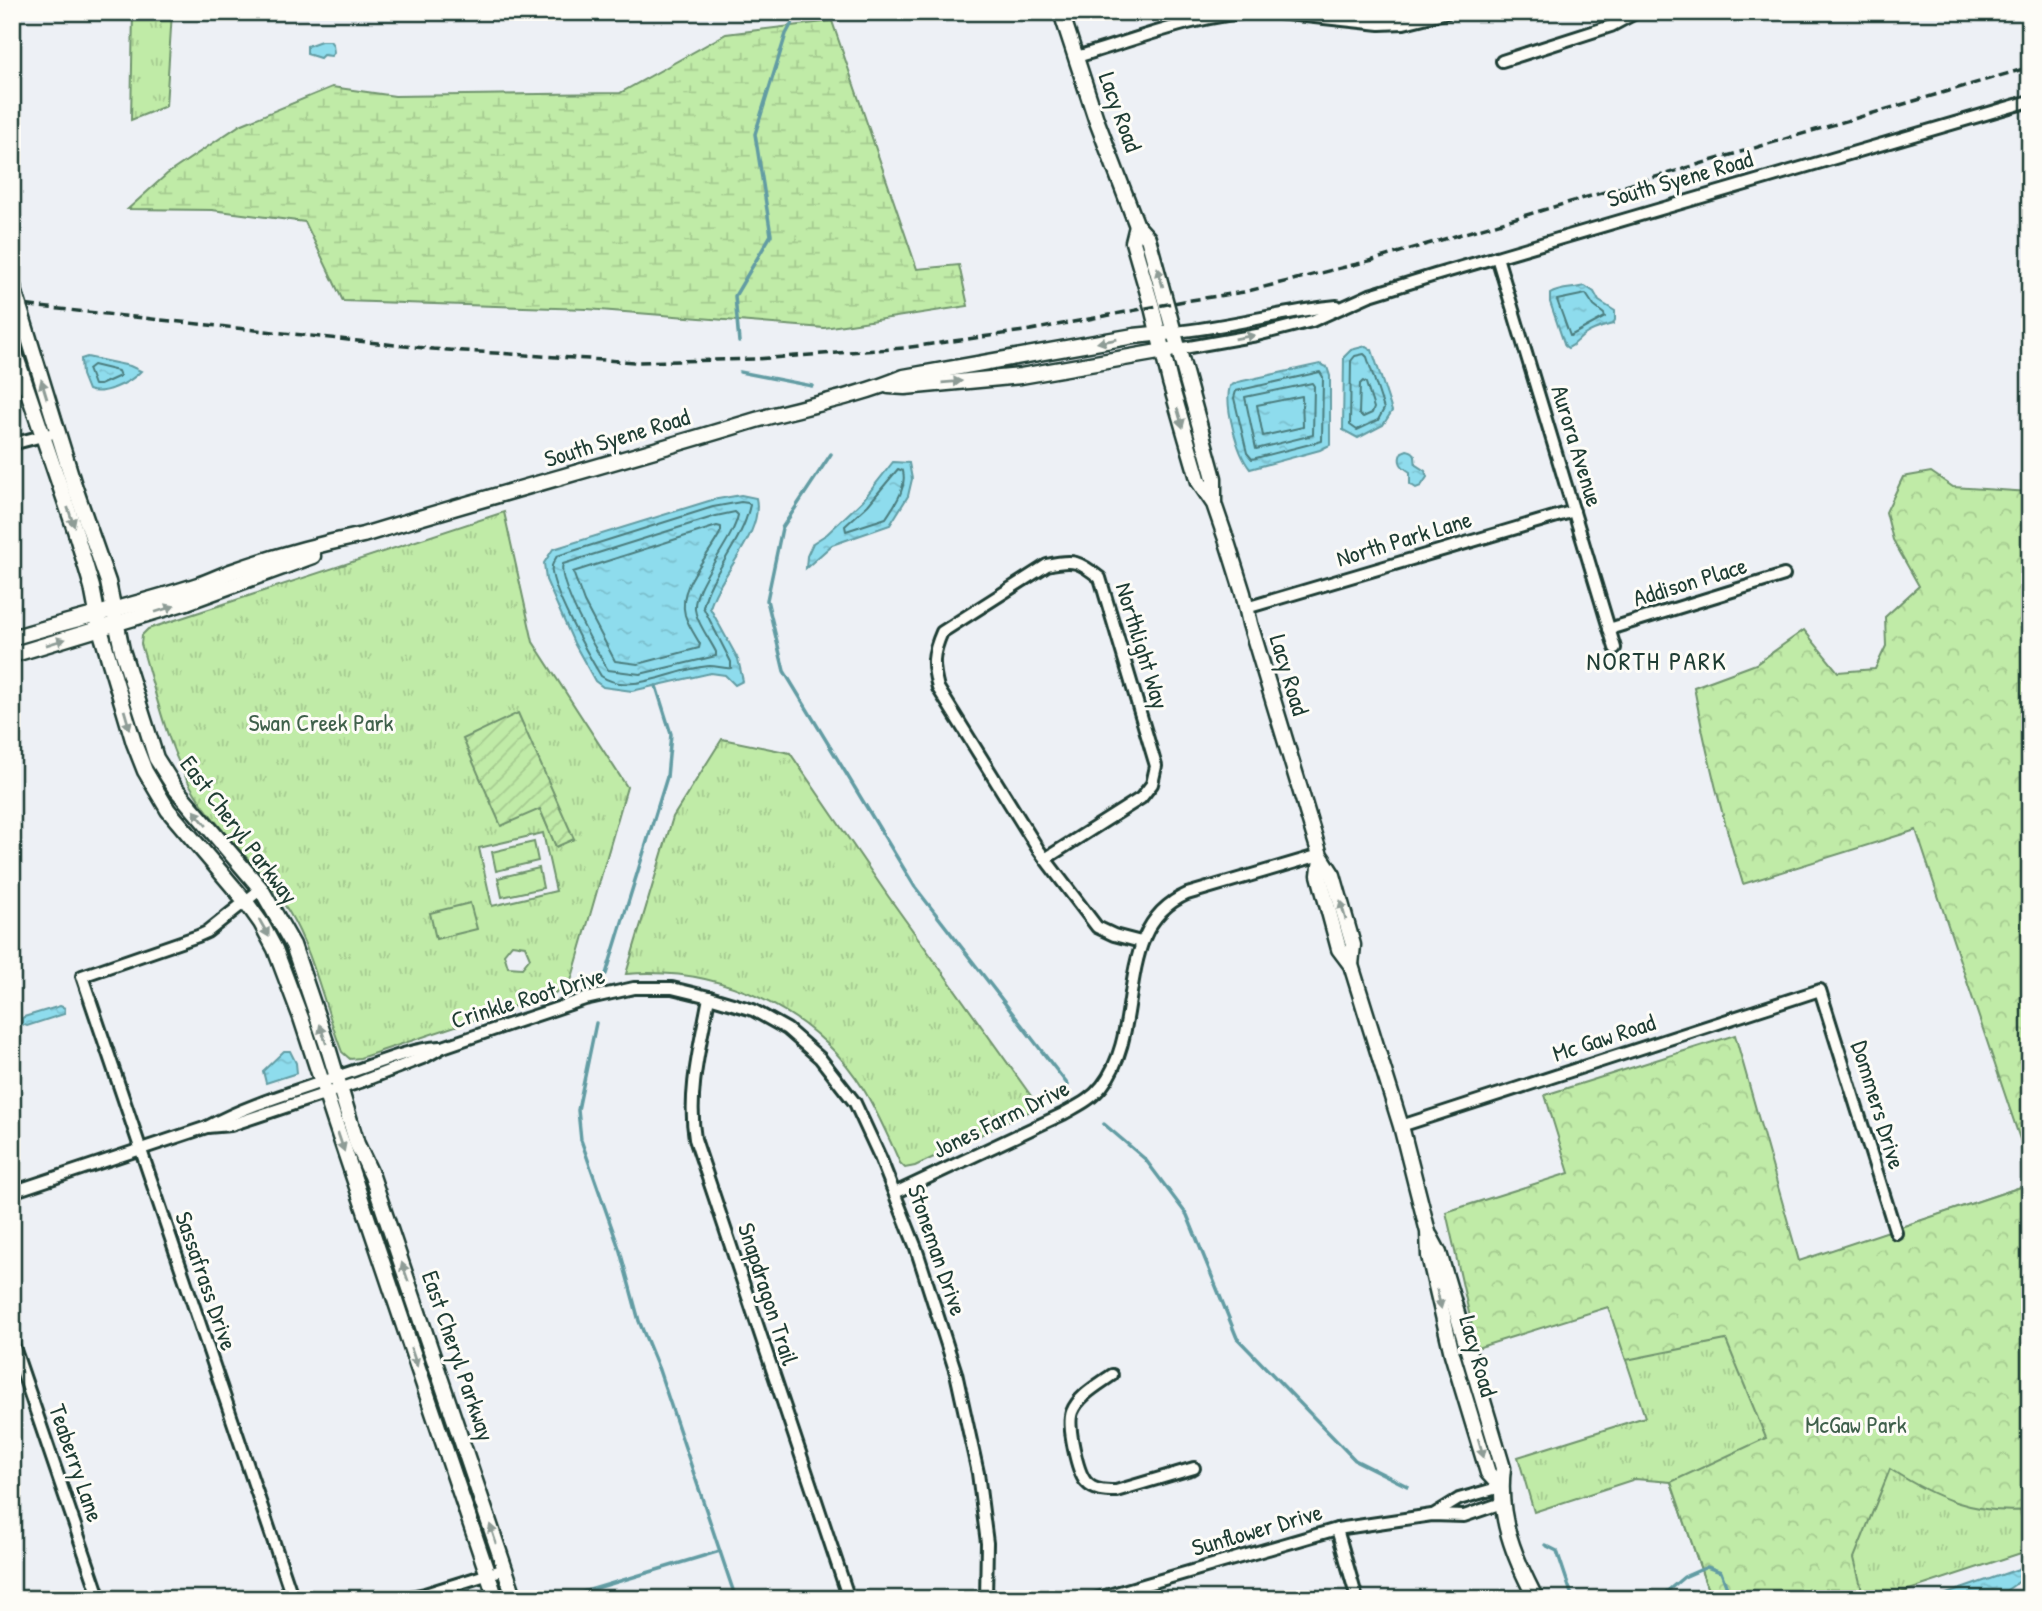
<svg xmlns="http://www.w3.org/2000/svg" width="2042" height="1611" viewBox="0 0 2042 1611" font-family="'Patrick Hand',sans-serif">
	<defs>
		<pattern id="grass-tufts" width="24" height="20" patternUnits="userSpaceOnUse" patternTransform="scale(1.75)"><rect width="24" height="20" fill="#c0eba7"/><path d="M3 7l-1-3M5 7V3M7 7l1-3M15 17l-1-3M17 17v-4M19 17l1-3" fill="none" stroke="#a5ca90"/></pattern>
		<pattern id="forest-crowns" width="20" height="18" patternUnits="userSpaceOnUse" patternTransform="scale(1.75)"><rect width="20" height="18" fill="#c0eba7"/><path d="M2 6a3 3 0 1 1 6 0M12 15a3 3 0 1 1 6 0" fill="none" stroke="#a5ca90"/></pattern>
		<pattern id="wetland-marsh" width="20" height="14" patternUnits="userSpaceOnUse" patternTransform="scale(1.75)"><rect width="20" height="14" fill="#c0eba7"/><path d="M1 5h8M5 5V1M11 12h8M15 12V8" fill="none" stroke="#a5ca90"/></pattern>
		<pattern id="garden-furrows" width="10" height="10" patternUnits="userSpaceOnUse" patternTransform="scale(1.75)"><rect width="10" height="10" fill="#c0eba7"/><path d="M-1 1l2-2M0 10L10 0M9 11l2-2" fill="none" stroke="#a5ca90"/></pattern>
		<pattern id="water-ripples" width="26" height="14" patternUnits="userSpaceOnUse" patternTransform="scale(1.75)"><rect width="26" height="14" fill="#8edced"/><path d="M2 4q2-2 4 0t4 0M15 11q2-2 4 0t4 0" fill="none" stroke="#7abecc"/></pattern>
	</defs>
	<rect width="100%" height="100%" fill="#edf0f5"/>
	<filter id="ink" filterUnits="userSpaceOnUse"><feTurbulence type="fractalNoise" baseFrequency=".0143" numOctaves="2"/><feDisplacementMap in="SourceGraphic" scale="14" xChannelSelector="R" yChannelSelector="G"/><feConvolveMatrix kernelMatrix="1 2 1 2 8 2 1 2 1" color-interpolation-filters="sRGB"/></filter>
	<g filter="url(#ink)">
		<g fill="url(#grass-tufts)" stroke="#70946e" stroke-width="2" fill-rule="evenodd">
			<path d="M133,12h39l-6,94 -35,14z"/>
			<path d="M504,512l29,130 94,145 -58,201 -209,70 -10,1 -8,-7c-18,-46 -28,-98 -53,-140 -26,-43 -66,-75 -93,-117 -28,-43 -40,-102 -55,-151l1,-9 6,-6zM540,809l34,30 -18,7zM543,833l13,58 -64,15 -13,-58zM512,944l13,2 5,12 -8,10 -14,-1 -4,-13z"/>
			<path d="M722,739l68,14 98,143 151,211 -124,59 -10,2 -5,-5c-11,-25 -22,-50 -36,-73 -50,-81 -144,-124 -238,-116l47,-157z"/>
			<path d="M2030,1184v366l-148,49h-171l-40,-117 -36,-3 -101,33 -16,-55 127,-40 -31,-93z"/>
		</g>
		<g fill="url(#forest-crowns)" stroke="#70946e" stroke-width="2">
			<path d="M1931,472l22,15 77,5v677l-114,-339 -173,54c-20,-64 -37,-130 -49,-197l62,-23 48,-34 34,42 37,-3 11,-23 -1,-29 34,-31 -26,-46 -7,-28 17,-35z"/>
			<path d="M1735,1035l64,226 231,-77v326c-55,5 -95,-12 -140,-41l-36,89 10,41h-153l-40,-117 95,-44 -40,-98 -100,20 -18,-53 -131,41 -31,-136 123,-39 -24,-78z"/>
		</g>
		<path fill="url(#wetland-marsh)" stroke="#70946e" stroke-width="2" d="M832,21l85,248 42,-4 9,41 -144,22 -237,-19 -244,-8 -38,-79 -93,-12 -84,-1 39,-35 73,-49 92,-38 63,9 225,-3 106,-59z"/>
		<path fill="url(#garden-furrows)" stroke="#70946e" stroke-width="2" d="M518,713l56,126 -18,8 -16,-38 -39,17 -38,-87z"/>
		<g fill="#c0eba7" stroke="#70946e" stroke-width="2">
			<path d="M534,842l4,19 -42,10 -4,-19z"/>
			<path d="M539,868l4,20 -41,9 -4,-19z"/>
			<path d="M470,903l7,26 -41,10 -6,-26z"/>
		</g>
		<g fill="url(#water-ripples)" stroke="#629ca3" stroke-width="2">
			<path d="M321,41h9l3,4 1,8 -3,3 -8,-1 -3,3 -13,-4v-8z"/>
			<path d="M1585,286l9,6 5,9 16,10v9l-2,4c-11,3 -21,5 -30,12 -6,5 -8,9 -15,12l-3,-2 -15,-44v-8c9,-6 24,-5 35,-8z"/>
			<path d="M1366,346l6,4 20,61 -9,14 -25,13 -15,-8 1,-73 7,-7z"/>
			<path d="M87,357l43,9 11,5c-11,12 -38,25 -53,19l-6,-15 -1,-16z"/>
			<path d="M1320,364l7,3 3,9v69l-10,5 -70,19c-13,-16 -26,-64 -20,-83l8,-4z"/>
			<path d="M1407,450c11,2 7,8 9,15l9,6 2,6 -6,9 -5,2 -6,-4v-12c-8,-5 -14,-10 -8,-20z"/>
			<path d="M893,462l16,1 3,16 -4,17 -18,29 -58,20 -26,23 1,-12 6,-13 14,-9 36,-34z"/>
			<path d="M741,495l15,3c8,36 -37,76 -46,110l28,51 5,22 -8,4 -10,-10 -14,-2 -79,18 -29,-4 -8,-6 -21,-38 -28,-63 -2,-17 9,-14 159,-49z"/>
			<path d="M60,1006l5,2 -1,6 -37,12 -5,-2v-6l2,-1z"/>
			<path d="M284,1051h6l6,12 1,10 -31,10 -3,-12z"/>
			<path d="M2030,1565v9l-36,25h-62z"/>
		</g>
		<g fill="none" stroke-linecap="round" stroke-linejoin="round">
			<g stroke="#4b7d7e" stroke-width="2">
				<path d="M1586,294l8,12 10,8 1,3 -35,19 -13,-36z"/>
				<path d="M1364,354l3,3 17,52 -6,11 -21,10 -7,-5 1,-64 4,-5z"/>
				<path d="M93,365l25,6 2,5 -20,9h-6l-6,-16z"/>
				<path d="M1320,372l3,5 -1,64 -70,18 -5,-6 -13,-55 2,-7z"/>
				<path d="M1363,381l3,2 8,25 -2,5 -9,4 -4,-3 1,-30z"/>
				<path d="M1312,383l2,3 -1,49 -57,14 -11,-52z"/>
				<path d="M1302,396l1,31 -40,9 -6,-31z"/>
				<path d="M898,469l5,2c4,18 -8,33 -17,47l-40,13 -1,-5 23,-21z"/>
				<path d="M741,502l7,1 2,2c-9,41 -39,66 -47,102l28,55v6c-7,1 -14,-2 -21,-2 -32,1 -80,31 -109,10 -11,-18 -53,-92 -49,-110 0,-2 4,-8 5,-10l156,-49z"/>
				<path d="M735,512l3,3c-5,28 -51,75 -42,99 4,13 14,26 20,38v4l-76,18 -32,-4c-11,-18 -52,-89 -45,-106l153,-48z"/>
				<path d="M717,526l4,1v4c-11,25 -44,54 -36,84 3,10 10,20 15,29l-1,4 -61,16 -23,-3 -31,-59 -11,-30z"/>
			</g>
			<g stroke="#629ca3" stroke-width="3.5">
				<path d="M739,342l-4,-46 36,-61 -16,-101 31,-100 12,-22"/>
				<path d="M740,372l72,14"/>
				<path d="M831,454l-49,74 -15,72 17,71 131,216 153,198"/>
				<path d="M606,974l61,-197 4,-43 -15,-48"/>
				<path d="M596,1023l-18,87 3,30 39,111 19,70 20,49 77,229"/>
				<path d="M1104,1124l41,35 42,56 50,123 118,122 52,26"/>
				<path d="M1545,1545l12,6 16,48"/>
				<path d="M560,1599l160,-48"/>
				<path d="M1658,1599l26,-22 23,-10 14,5 10,27"/>
			</g>
			<defs>
				<g id="street">
					<path d="M1268,12l112,12 24,-1 44,-11"/>
					<path d="M1076,57c60,-17 120,-43 183,-45"/>
					<path d="M1502,61l109,-35 26,-14"/>
					<path d="M1497,257l118,391"/>
					<path d="M1174,332c56,-5 109,-21 163,-26"/>
					<path d="M1178,349l79,-14 55,-14 58,-26 65,-20 595,-174"/>
					<path d="M12,444l38,-10"/>
					<path d="M1246,608l328,-97"/>
					<path d="M1609,629l175,-54"/>
					<path d="M1045,859l96,-61 11,-14 4,-18 -56,-188c-21,-17 -26,-19 -53,-13l-105,67c-10,23 -10,32 -4,56l100,161 11,15 48,63 17,8 27,7"/>
					<path d="M261,889l-54,43 -9,4 -116,40 211,623"/>
					<path d="M709,997c-8,46 -22,95 -14,142l154,460"/>
					<path d="M1401,1126l419,-136 76,243"/>
					<path d="M207,1127l24,-2 129,-43 65,-25 18,-10 64,-22 78,-26 49,-11h38l37,9 44,13 34,19 33,29 35,45 25,54 36,91 40,125 22,100 9,70 -1,56"/>
					<path d="M12,1192l195,-65c42,-23 90,-36 135,-52 32,-10 65,-26 98,-28"/>
					<path d="M895,1193l168,-79c14,-8 28,-14 39,-28 45,-57 9,-159 85,-192l133,-39"/>
					<path d="M12,1341l88,258"/>
					<path d="M1112,1375c-14,10 -34,21 -40,37 -5,13 5,60 14,70 8,9 19,9 30,9l78,-23"/>
					<path d="M1433,1515l26,-16 42,-12"/>
					<path d="M1337,1529l20,70"/>
					<path d="M400,1599l25,-5 80,-25"/>
					<path d="M1095,1599l242,-70 95,-14 32,1 38,-13"/>
				</g>
				<g id="secondary">
					<path d="M1061,12l35,107 41,107 11,12 66,240v25"/>
					<path d="M1137,226l-4,16 19,65 18,75 29,100 15,22 13,38 16,51 7,31 70,231 13,20 20,70 -2,20"/>
					<path d="M12,283l62,202 34,97 14,68 34,108 19,30 86,101 32,56 36,106 28,93 15,32 143,423"/>
					<path d="M12,345l63,185 17,57 8,42 34,114 11,28 23,39 78,92 15,21 14,26 26,69 33,101 162,480"/>
					<path d="M889,386l16,1 116,-11 149,-26"/>
					<path d="M12,638c62,-19 125,-33 186,-53 12,-4 24,-10 35,-14 42,-15 87,-27 130,-36 130,-40 262,-75 393,-115 49,-14 101,-23 148,-43l230,-41 40,-4"/>
					<path d="M12,655l175,-53 126,-46"/>
					<path d="M1321,859l-2,16 20,74 12,16 50,161 27,106 1,24 23,98 36,119 13,14"/>
					<path d="M1430,1236l9,17 64,215c-6,48 11,89 33,131"/>
				</g>
			</defs>
			<use href="#street" stroke="#1f3d34" stroke-width="16"/>
			<use href="#secondary" stroke="#1f3d34" stroke-width="19"/>
			<use href="#street" stroke="#fdfcf7" stroke-width="10"/>
			<use href="#secondary" stroke="#fdfcf7" stroke-width="14"/>
			<path stroke="#1f3d34" stroke-width="3.5" stroke-dasharray="10 5" stroke-linecap="butt" d="M12,304l421,45 202,13 121,-3 148,-11 127,-18 153,-29 60,-9 129,-32 657,-193"/>
		</g>
		<defs><path id="oneway-solid" d="M-6-.8H1V-3.2L6.5 0L1 3.2V.8H-6Z" transform="scale(1.75)"/></defs>
		<g fill="#8e9c96">
			<use href="#oneway-solid" transform="translate(1160 277) rotate(-106)"/>
			<use href="#oneway-solid" transform="translate(1245 337) rotate(-10)"/>
			<use href="#oneway-solid" transform="translate(1107 341) rotate(170)"/>
			<use href="#oneway-solid" transform="translate(952 382) rotate(-5)"/>
			<use href="#oneway-solid" transform="translate(44 389) rotate(-107)"/>
			<use href="#oneway-solid" transform="translate(1180 418) rotate(74)"/>
			<use href="#oneway-solid" transform="translate(71 517) rotate(71)"/>
			<use href="#oneway-solid" transform="translate(165 609) rotate(-18)"/>
			<use href="#oneway-solid" transform="translate(56 642) rotate(-17)"/>
			<use href="#oneway-solid" transform="translate(127 720) rotate(74)"/>
			<use href="#oneway-solid" transform="translate(200 818) rotate(-130)"/>
			<use href="#oneway-solid" transform="translate(1343 910) rotate(-106)"/>
			<use href="#oneway-solid" transform="translate(264 928) rotate(61)"/>
			<use href="#oneway-solid" transform="translate(323 1034) rotate(-109)"/>
			<use href="#oneway-solid" transform="translate(341 1142) rotate(71)"/>
			<use href="#oneway-solid" transform="translate(405 1272) rotate(-109)"/>
			<use href="#oneway-solid" transform="translate(1439 1299) rotate(77)"/>
			<use href="#oneway-solid" transform="translate(414 1357) rotate(71)"/>
			<use href="#oneway-solid" transform="translate(1481 1448) rotate(74)"/>
			<use href="#oneway-solid" transform="translate(493 1534) rotate(-108)"/>
		</g>
	</g>
	<g text-anchor="middle" stroke-width="6" stroke-linejoin="round" paint-order="stroke">
		<g font-size="24" fill="#1f3d34" stroke="#fdfcf7">
			<text transform="translate(1120 112) rotate(70)" y="8">Lacy Road</text>
			<text transform="translate(1680 179) rotate(-16)" y="8">South Syene Road</text>
			<text transform="translate(617 438) rotate(-17)" y="8">South Syene Road</text>
			<text transform="translate(1577 446) rotate(73)" y="8">Aurora Avenue</text>
			<text transform="translate(1404 539) rotate(-17)" y="8">North Park Lane</text>
			<text transform="translate(1690 582) rotate(-17)" y="8">Addison Place</text>
			<text transform="translate(1142 646) rotate(73)" y="8">Northlight Way</text>
			<text transform="translate(1289 675) rotate(73)" y="8">Lacy Road</text>
			<text transform="translate(239 830) rotate(53)" y="8">East Cheryl Parkway</text>
			<text transform="translate(528 998) rotate(-17)" y="8">Crinkle Root Drive</text>
			<text transform="translate(1604 1038) rotate(-18)" y="8">Mc Gaw Road</text>
			<text transform="translate(1878 1105) rotate(73)" y="8">Dommers Drive</text>
			<text transform="translate(1001 1119) rotate(-26)" y="8">Jones Farm Drive</text>
			<text transform="translate(937 1250) rotate(71)" y="8">Stoneman Drive</text>
			<text transform="translate(206 1281) rotate(71)" y="8">Sassafrass Drive</text>
			<text transform="translate(768 1294) rotate(72)" y="8">Snapdragon Trail</text>
			<text transform="translate(458 1356) rotate(71)" y="8">East Cheryl Parkway</text>
			<text transform="translate(1478 1356) rotate(74)" y="8">Lacy Road</text>
			<text transform="translate(76 1463) rotate(71)" y="8">Teaberry Lane</text>
			<text transform="translate(1257 1530) rotate(-16)" y="8">Sunflower Drive</text>
		</g>
		<g font-size="24" fill="#3f604b" stroke="#fdfcf7">
			<text x="321" y="731">Swan Creek Park</text>
			<text x="1856" y="1433">McGaw Park</text>
		</g>
		<g font-size="26" letter-spacing="2" fill="#1f3d34" stroke="#fdfcf7">
			<text x="1657" y="670">NORTH PARK</text>
		</g>
	</g>
	<rect width="2042" height="1611" fill="none" stroke="#fdfcf7" stroke-width="42"/>
	<rect x="21" y="21" width="2000" height="1569" fill="none" stroke="#1f3d34" stroke-width="2.5" filter="url(#ink)"/>
</svg>
